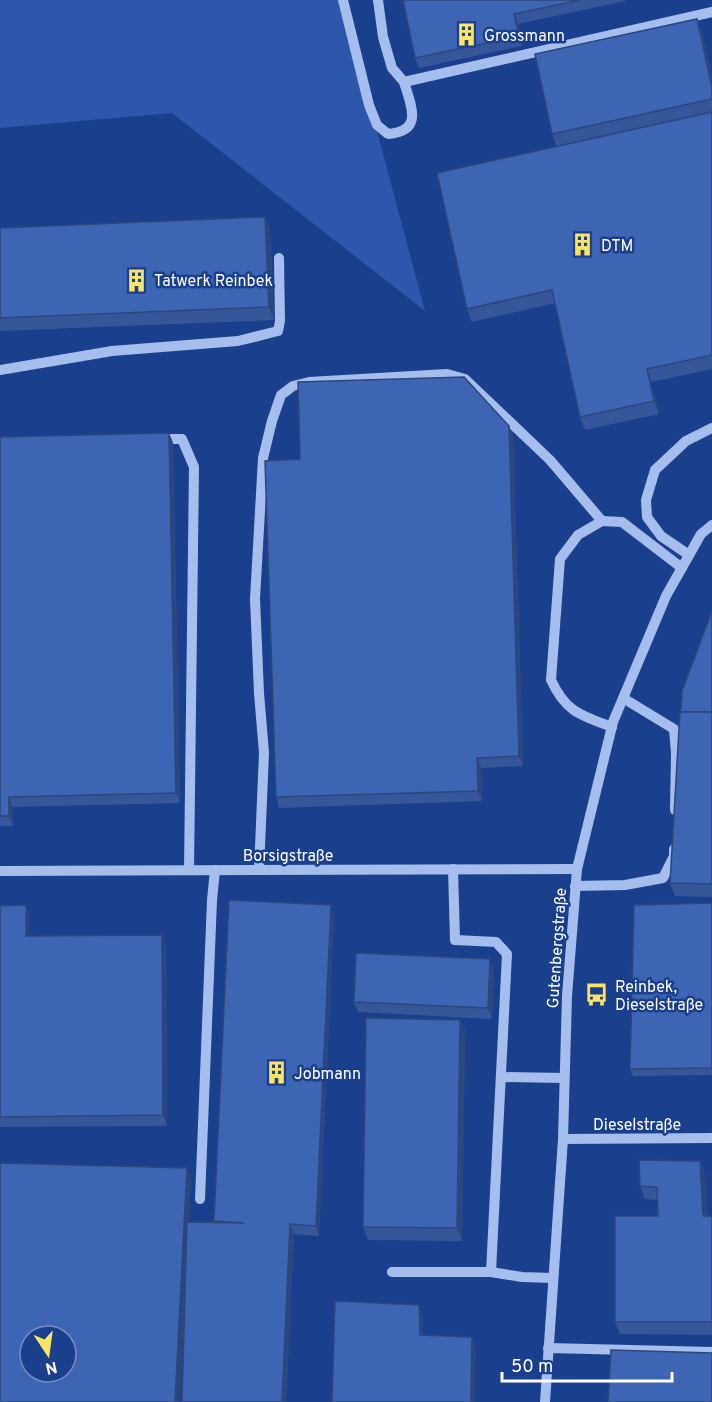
<svg xmlns="http://www.w3.org/2000/svg" width="712" height="1402" viewBox="0 0 712 1402" font-family="Overpass,sans-serif">
	<rect width="100%" height="100%" fill="#1a3f8c"/>
	<path fill="#2c57ab" d="M0,0h342l83,311 -253,-198 -172,15z"/>
	<g fill="none" stroke-linecap="round" stroke-linejoin="round">
		<g stroke="#a5beee" stroke-width="10">
			<path d="M343,0l26,105 8,20 11,9c36,-3 23,-28 16,-52"/>
			<path d="M378,0l5,37 9,31 12,14 308,-70"/>
			<path d="M0,370l112,-19 126,-10 40,-10 2,-10 -1,-63"/>
			<path d="M157,439h25l12,28 -5,403"/>
			<path d="M689,555l-28,-19 -14,-19 -1,-17 9,-30 31,-29 26,-13"/>
			<path d="M623,698l51,31 2,24 -1,57"/>
			<path d="M612,727c-32,-12 -46,-15 -61,-47l9,-121 18,-24 24,-14 20,1 60,46"/>
			<path d="M259,870l5,-117 -5,-60 -4,-94 8,-141 9,-37 9,-26 12,-9 16,-4 138,-8 18,5 85,81 52,61"/>
			<path d="M0,871l577,-2"/>
			<path d="M575,886l50,-1 38,-7 11,-22v-7"/>
			<path d="M501,1077l63,1"/>
			<path d="M563,1139l149,-1"/>
			<path d="M200,1199l12,-299 3,-30"/>
			<path d="M392,1272h99l16,-318 -11,-12 -41,-2 -2,-71"/>
			<path d="M491,1272l31,5 31,1"/>
			<path d="M548,1348l164,4"/>
			<path d="M545,1402l18,-263 4,-143 10,-127 36,-147 53,-126 35,-62 11,-9"/>
		</g>
	</g>
	<g fill="#35579a">
		<path d="M403,0h222v1l-107,23 4,22 -103,22 -4,-10z"/>
		<path d="M697,19l5,13 10,46v291l-61,13 8,32 -74,16 -5,-13 -25,-114 -83,19 -5,-13 90,-162 -5,-13z"/>
		<path d="M265,217l5,13 4,90 -274,11v-103z"/>
		<path d="M509,426l4,10 10,330 -42,2 1,33 -203,7 -3,-11 24,-338z"/>
		<path d="M169,433l4,10 7,360 -168,4 1,19h-13v-389z"/>
		<path d="M712,611v286l-37,-1 -5,-13 11,-171z"/>
		<path d="M712,903v172l-79,1 -3,-7z"/>
		<path d="M26,905l3,10v21l137,9 1,181 -167,1v-221z"/>
		<path d="M334,915l-15,321 -25,-2 -8,168h-104l3,-111 -5,111 11,-224 -2,44 26,1 -1,-2z"/>
		<path d="M494,969l-2,50 -134,-7 -4,-10z"/>
		<path d="M460,1020l5,12 -3,209 -94,-1 -5,-13z"/>
		<path d="M700,1161l5,13 2,42h5v119l-92,-1 -5,-12 43,-106v-16l-13,-1 -5,-13z"/>
	</g>
	<g fill="#2b477d">
		<path d="M514,14l4,10 4,22 -3,-10z"/>
		<path d="M697,19l5,13 10,46v9z"/>
		<path d="M265,217l5,13 4,90 -5,-13z"/>
		<path d="M647,369l4,13 8,32 -5,-13z"/>
		<path d="M509,426l4,10 10,330 -4,-10z"/>
		<path d="M169,433l4,10 7,360 -4,-10z"/>
		<path d="M477,758l4,10 1,33 -4,-10z"/>
		<path d="M9,797l3,10 1,19 -4,-10z"/>
		<path d="M26,905l3,10v31l-3,-10z"/>
		<path d="M331,905l3,10 -15,321 -3,-10z"/>
		<path d="M162,935l4,10 1,181 -4,-11z"/>
		<path d="M490,959l4,10 -2,50 -4,-11z"/>
		<path d="M460,1020l5,12 -3,209 -5,-13z"/>
		<path d="M700,1161l5,13 2,55 -4,-13z"/>
		<path d="M187,1168l4,10 -11,224h-5z"/>
		<path d="M290,1224l4,10 -8,168h-4z"/>
		<path d="M419,1305l3,10 2,30 -4,-10z"/>
		<path d="M472,1337l4,10 -1,55h-4z"/>
	</g>
	<g fill="#3e65b3" stroke="#2b477d" stroke-width="1.5" fill-rule="evenodd">
		<path d="M403,0h177l-66,14 5,22 -104,22z"/>
		<path d="M697,19l15,68v12l-160,35 -17,-80z"/>
		<path d="M712,112v243l-65,14 7,32 -74,16 -28,-127 -85,19 -30,-136z"/>
		<path d="M265,217l4,90 -269,11v-90z"/>
		<path d="M464,377l45,49 10,330 -42,2 1,33 -202,6 -11,-336 35,-2 -2,-77z"/>
		<path d="M169,433l7,360 -167,4v19h-9v-379z"/>
		<path d="M712,611v101h-31l1,-21z"/>
		<path d="M680,712h32v172l-42,-1z"/>
		<path d="M229,900l102,5 -15,321 -26,-2 -8,178h-100l5,-180 57,1 -30,-2z"/>
		<path d="M712,903v165l-82,1 4,-164z"/>
		<path d="M26,905v31l136,-1 1,180 -163,2v-211z"/>
		<path d="M356,953l134,6 -2,49 -134,-6z"/>
		<path d="M366,1018l94,2 -3,208 -94,-1z"/>
		<path d="M639,1160l61,1 3,55h9v106h-97v-106h43l-1,-29 -17,-1z"/>
		<path d="M0,1163l187,5 -12,234h-175zM30,1336h36v36h-36z"/>
		<path d="M335,1301l84,4 1,30 52,2 -1,65h-139z"/>
		<path d="M611,1350l101,3v49h-104z"/>
	</g>
	<defs>
		<symbol id="building-bare" viewBox="-9 -9 18 18"><path d="M-4-6H4V6H1V3H-1V6H-4ZM-2.5-4.3h1.7v1.8h-1.7ZM.8-4.3h1.7v1.8H.8ZM-2.5-1h1.7V.8h-1.7ZM.8-1h1.7V.8H.8Z" fill="#ffe362" stroke="#1a3f8c" stroke-width="2.5" paint-order="stroke"/></symbol>
		<symbol id="bus-bare" viewBox="-9 -9 18 18"><path d="M-5-6H5V4H4V6H2V4H-2V6H-4V4H-5ZM-3.5-4V0h7V-4ZM-3.5 1.2v1.5H-2V1.2ZM2 1.2v1.5H3.5V1.2Z" fill="#ffe362" stroke="#1a3f8c" stroke-width="2.5" paint-order="stroke"/></symbol>
	</defs>
	<g fill-rule="evenodd">
		<use href="#building-bare" x="450" y="18" width="33" height="33"/>
		<use href="#building-bare" x="566" y="228" width="33" height="33"/>
		<use href="#building-bare" x="120" y="264" width="33" height="33"/>
		<use href="#bus-bare" x="580" y="978" width="33" height="33"/>
		<use href="#building-bare" x="260" y="1056" width="33" height="33"/>
	</g>
	<g text-anchor="middle" stroke-width="5" stroke-linejoin="round" paint-order="stroke">
		<g font-size="16" fill="#fff" stroke="#1a3f8c" text-anchor="start">
			<text x="484" y="41">Grossmann</text>
			<text x="601" y="251">DTM</text>
			<text x="154" y="286">Tatwerk Reinbek</text>
			<text x="615" y="992">Reinbek,<tspan x="615" dy="18">Dieselstraße</tspan></text>
			<text x="294" y="1079">Jobmann</text>
		</g>
		<g font-size="16" fill="#fff" stroke="#1a3f8c">
			<text x="288" y="861">Borsigstraße</text>
			<text transform="translate(556 948) rotate(-86)" y="6">Gutenbergstraße</text>
			<text x="637" y="1130">Dieselstraße</text>
		</g>
	</g>
	<g transform="translate(48 1354) rotate(167)"><circle r="28" fill="#1a3f8c" stroke="#768cba" stroke-width="1.5"/>
	<path d="M0-4.5L10 22L0 15L-10 22Z" fill="#ffe362"/>
	<text y="-9" font-size="16" font-weight="bold" text-anchor="middle" fill="#ffffff">N</text>
	</g>
	<path d="M502 1372v9h170v-9" fill="none" stroke="#ffffff" stroke-width="3"/>
	<text x="511" y="1372" font-size="18" fill="#ffffff" stroke="#1a3f8c" stroke-width="4.5" paint-order="stroke">50 m</text>
</svg>
